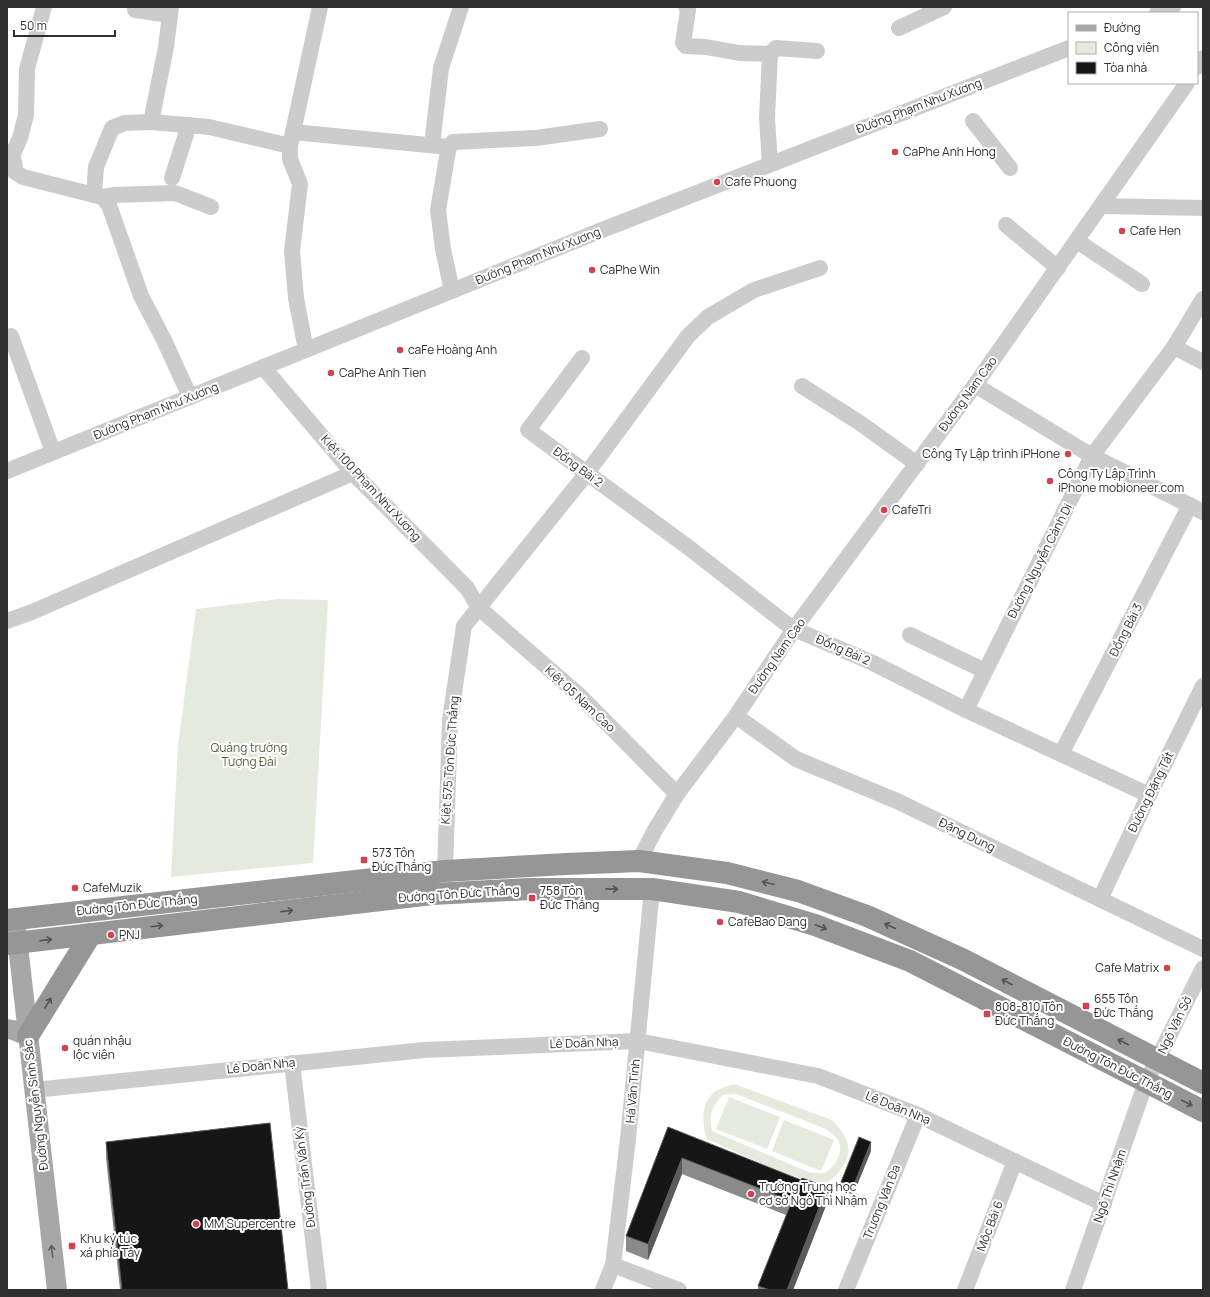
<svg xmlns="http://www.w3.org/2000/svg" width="1210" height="1297" viewBox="0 0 1210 1297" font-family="Manrope,sans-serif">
	<rect width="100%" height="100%" fill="#fff"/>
	<g fill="#e5eade" fill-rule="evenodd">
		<path d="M279,599l49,1 -15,263 -142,14 7,-132 18,-136z"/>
		<path d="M734,1084l98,36c10,11 22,25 14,40 -5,9 -10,19 -20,22 -18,5 -98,-34 -119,-43 -5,-14 -6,-32 4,-44 5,-6 15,-8 23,-11zM736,1094l90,35c5,4 13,9 14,17 2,9 -8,26 -18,27 -5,1 -12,-1 -16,-2l-94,-40c-3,-17 -1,-24 11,-36z"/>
		<path d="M729,1097l51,20 -13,32 -51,-20z"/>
		<path d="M784,1120l50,20 -13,31 -49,-20z"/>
	</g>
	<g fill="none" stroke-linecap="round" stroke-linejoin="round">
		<g stroke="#ccc" stroke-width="16">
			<path d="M686,7l2,3 -5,33 3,3 20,1 33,6 31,1 6,-6 41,3"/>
			<path d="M135,10l35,5"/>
			<path d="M1157,13l16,-6"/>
			<path d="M899,28l45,-21"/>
			<path d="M1197,67l6,-9"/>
			<path d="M973,121l37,47"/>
			<path d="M151,122l15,-75 5,-40"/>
			<path d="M293,132l156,15"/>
			<path d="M432,145l9,-77 20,-61"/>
			<path d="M7,152c7,5 8,11 8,20l8,5 79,20 7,8 32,91 23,44 26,57"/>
			<path d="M12,156l8,-18 6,-23 1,-46 17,-62"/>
			<path d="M770,164l-3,-46 3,-64"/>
			<path d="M172,178l17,-53"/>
			<path d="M94,195l2,-28 16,-39 13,-5 26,-1 58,5 81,19"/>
			<path d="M102,197l13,-2 60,-2 36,14"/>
			<path d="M1101,206l102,2"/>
			<path d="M1006,225l52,43"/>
			<path d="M1077,241l65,43"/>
			<path d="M452,291l-9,-42 -5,-39 9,-53 2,-10 4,-5 83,-4 64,-9"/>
			<path d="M11,336l42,116"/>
			<path d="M1174,347l29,15"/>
			<path d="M306,350l-10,-52 -4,-47 8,-67 -10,-25v-13l30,-139"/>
			<path d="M582,358l-54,72 160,117 96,75 10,7 79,34 93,47 183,85"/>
			<path d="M263,367l90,106 114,115 12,20 100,87 98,99"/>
			<path d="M975,385l117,71 111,56"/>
			<path d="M802,386l58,37 57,41"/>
			<path d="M7,471l595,-241 467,-182"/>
			<path d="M7,621l25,-9 321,-139"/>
			<path d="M910,635l75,36"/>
			<path d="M966,710l126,-254 82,-109 29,-48"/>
			<path d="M736,716l60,43 101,42 306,148"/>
			<path d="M1061,754l129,-249"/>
			<path d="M639,861l16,-31 22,-36 59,-78 58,-87 181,-244 212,-302"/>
			<path d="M445,871l5,-151 14,-94 123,-153 101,-137 20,-19 46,-27 66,-22"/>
			<path d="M1100,899l49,-104 54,-109"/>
			<path d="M292,1063l27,227"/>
			<path d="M34,1090l390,-40 214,-9 180,35 100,39 186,89"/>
			<path d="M613,1265l66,25"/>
			<path d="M603,1290l10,-25 15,-126 24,-250"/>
			<path d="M846,1290l72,-175"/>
			<path d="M965,1290l50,-129"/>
			<path d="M1073,1290l73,-208 57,-114"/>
		</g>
		<g stroke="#a7a7a7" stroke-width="20">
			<path d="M15,919l42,371"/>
			<path d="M7,1029l6,1 15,6"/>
		</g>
		<g stroke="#969696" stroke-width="22">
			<path d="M7,920l438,-49 121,-7 73,-3 88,12 71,18 69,25 95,43 241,124"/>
			<path d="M7,944l425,-50 98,-5h122l87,13 76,23 95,36 293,150"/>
			<path d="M28,1036l63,-102"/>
		</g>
	</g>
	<g fill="#8a8a8a">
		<path d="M668,1127l159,76 -34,87h-35v-4l28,-71 -104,-41 -34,86 -22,-9v-15z"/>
		<path d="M106,1142l182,148h-168l-14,-132z"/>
		<path d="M871,1151l-18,44 -12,-5v-8z"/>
	</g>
	<g fill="#5c5c5c">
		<path d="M871,1142v9l-18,44v-8z"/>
		<path d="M682,1158v16l-34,86v-16z"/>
		<path d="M827,1187v16l-34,87h-6z"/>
	</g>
	<g fill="#161616" stroke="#5c5c5c">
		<path d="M270,1123l18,167h-166l-16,-148z"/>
		<path d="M668,1127l133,53 1,-2 25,9 -40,103h-17l-12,-4 34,-85 -110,-43 -34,86 -22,-8z"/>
		<path d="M859,1137l12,5 -18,45 -12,-5z"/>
	</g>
	<defs><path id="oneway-shaft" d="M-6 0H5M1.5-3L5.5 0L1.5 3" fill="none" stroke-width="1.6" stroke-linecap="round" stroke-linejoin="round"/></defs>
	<g stroke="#535353">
		<use href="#oneway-shaft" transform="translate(768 883) rotate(-166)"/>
		<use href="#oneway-shaft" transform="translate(612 889) rotate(1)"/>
		<use href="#oneway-shaft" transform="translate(287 911) rotate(-6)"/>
		<use href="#oneway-shaft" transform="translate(157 926) rotate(-7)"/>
		<use href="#oneway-shaft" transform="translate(890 926) rotate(-156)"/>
		<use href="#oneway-shaft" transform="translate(821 927) rotate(21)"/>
		<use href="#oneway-shaft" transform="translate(46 940) rotate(-7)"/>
		<use href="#oneway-shaft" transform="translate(1007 982) rotate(-153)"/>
		<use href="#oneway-shaft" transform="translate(48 1003) rotate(-58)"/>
		<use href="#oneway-shaft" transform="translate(1123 1042) rotate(-153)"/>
		<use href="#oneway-shaft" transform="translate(1187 1103) rotate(27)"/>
	</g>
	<use stroke="#5f5f5f" href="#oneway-shaft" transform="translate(52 1251) rotate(-96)"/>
	<g fill="#d44250" stroke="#fff" stroke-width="1.5">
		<circle cx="895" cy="152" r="4"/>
		<circle cx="717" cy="182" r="4"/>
		<circle cx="1122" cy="231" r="4"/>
		<circle cx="592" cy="270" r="4"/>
		<circle cx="400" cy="350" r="4"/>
		<circle cx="331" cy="373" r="4"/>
		<circle cx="1068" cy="454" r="4"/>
		<circle cx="1050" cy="481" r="4"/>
		<circle cx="884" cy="510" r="4"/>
		<rect x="360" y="856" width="8" height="8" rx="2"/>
		<circle cx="75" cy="888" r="4"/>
		<rect x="528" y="894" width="8" height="8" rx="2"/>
		<circle cx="720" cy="922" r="4"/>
		<circle cx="111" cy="935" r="4"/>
		<circle cx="1167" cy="968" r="4"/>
		<rect x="1082" y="1002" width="8" height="8" rx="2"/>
		<rect x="983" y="1010" width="8" height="8" rx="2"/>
		<circle cx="65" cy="1048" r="4"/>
		<circle cx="751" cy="1194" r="4"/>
		<circle cx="196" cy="1224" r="4"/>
		<rect x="68" y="1242" width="8" height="8" rx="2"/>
	</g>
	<g text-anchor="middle" stroke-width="4" stroke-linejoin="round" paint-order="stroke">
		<g font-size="12" fill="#2f2f2f" stroke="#fff">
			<text transform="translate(919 106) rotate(-21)" y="4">Đường Phạm Như Xương</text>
			<text transform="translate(538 256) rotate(-22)" y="4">Đường Phạm Như Xương</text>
			<text transform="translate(968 394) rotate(-54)" y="4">Đường Nam Cao</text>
			<text transform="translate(156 411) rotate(-22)" y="4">Đường Phạm Như Xương</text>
			<text transform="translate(578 467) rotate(36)" y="4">Đồng Bài 2</text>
			<text transform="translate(371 488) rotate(47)" y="4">Kiệt 100 Phạm Như Xương</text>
			<text transform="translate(1040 561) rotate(-63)" y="4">Đường Nguyễn Cảnh Dị</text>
			<text transform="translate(1126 630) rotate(-63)" y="4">Đồng Bài 3</text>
			<text transform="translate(843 650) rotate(24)" y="4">Đồng Bài 2</text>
			<text transform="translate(777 656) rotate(-55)" y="4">Đường Nam Cao</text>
			<text transform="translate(580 699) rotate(43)" y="4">Kiệt 05 Nam Cao</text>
			<text transform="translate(450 760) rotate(-86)" y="4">Kiệt 575 Tôn Đức Thắng</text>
			<text transform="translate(1151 792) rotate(-64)" y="4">Đường Đặng Tất</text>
			<text transform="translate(967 835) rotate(26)" y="4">Đặng Dung</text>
			<text transform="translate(459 894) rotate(-4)" y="4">Đường Tôn Đức Thắng</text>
			<text transform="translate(137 905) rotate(-6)" y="4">Đường Tôn Đức Thắng</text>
			<text transform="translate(1175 1025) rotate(-64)" y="4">Ngô Văn Sở</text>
			<text transform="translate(584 1043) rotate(-2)" y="4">Lê Doãn Nhạ</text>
			<text transform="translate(261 1066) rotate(-6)" y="4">Lê Doãn Nhạ</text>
			<text transform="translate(1118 1068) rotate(27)" y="4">Đường Tôn Đức Thắng</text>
			<text transform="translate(633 1091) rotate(-85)" y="4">Hà Văn Tính</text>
			<text transform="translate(36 1105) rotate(-97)" y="4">Đường Nguyễn Sinh Sắc</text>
			<text transform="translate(898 1108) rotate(22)" y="4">Lê Doãn Nhạ</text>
			<text transform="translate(305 1177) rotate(-97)" y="4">Đường Trần Văn Kỷ</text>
			<text transform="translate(1110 1186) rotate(-71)" y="4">Ngô Thì Nhậm</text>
			<text transform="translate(882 1202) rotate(-68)" y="4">Trương Văn Đa</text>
			<text transform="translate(990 1226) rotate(-69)" y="4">Mộc Bài 6</text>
		</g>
		<g font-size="12" fill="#2f2f2f" stroke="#fff" text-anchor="start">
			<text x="903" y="156">CaPhe Anh Hong</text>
			<text x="725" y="186">Cafe Phuong</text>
			<text x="1130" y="235">Cafe Hen</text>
			<text x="600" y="274">CaPhe Win</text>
			<text x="408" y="354">caFe Hoàng Anh</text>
			<text x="339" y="377">CaPhe Anh Tien</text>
			<text x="1060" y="458" text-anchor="end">Công Ty Lập trình iPHone</text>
			<text x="1058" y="478">Công Ty Lập Trình<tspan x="1058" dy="14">iPhone mobioneer.com</tspan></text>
			<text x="892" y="514">CafeTri</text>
			<text x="372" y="857">573 Tôn<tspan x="372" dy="14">Đức Thắng</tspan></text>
			<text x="83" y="892">CafeMuzik</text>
			<text x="540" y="895">758 Tôn<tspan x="540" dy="14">Đức Thắng</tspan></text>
			<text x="728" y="926">CafeBao Dang</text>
			<text x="119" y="939">PNJ</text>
			<text x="1159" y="972" text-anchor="end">Cafe Matrix</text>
			<text x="1094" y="1003">655 Tôn<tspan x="1094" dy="14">Đức Thắng</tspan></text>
			<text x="995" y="1011">808-810 Tôn<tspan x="995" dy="14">Đức Thắng</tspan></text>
			<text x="73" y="1045">quán nhậu<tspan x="73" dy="14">lộc viên</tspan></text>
			<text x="759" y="1191">Trường Trung học<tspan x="759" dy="14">cơ sở Ngô Thì Nhậm</tspan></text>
			<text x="204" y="1228">MM Supercentre</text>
			<text x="80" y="1243">Khu ký túc<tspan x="80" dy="14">xá phía Tây</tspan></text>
		</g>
		<g font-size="12" fill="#536640" stroke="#fff">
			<text x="249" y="752">Quảng trường<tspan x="249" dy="14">Tượng Đài</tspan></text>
		</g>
	</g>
	<rect width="1210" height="1297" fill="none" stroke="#2f2f2f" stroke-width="16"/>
	<rect x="1068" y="12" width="130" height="72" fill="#ffffff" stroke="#acacac"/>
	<rect x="1076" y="25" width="20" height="6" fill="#a7a7a7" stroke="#acacac"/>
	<text x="1104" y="32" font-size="12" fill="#2f2f2f">Đường</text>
	<rect x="1076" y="42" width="20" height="12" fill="#e5eade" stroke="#acacac"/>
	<text x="1104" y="52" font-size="12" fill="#2f2f2f">Công viên</text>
	<rect x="1076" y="62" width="20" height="12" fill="#161616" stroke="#acacac"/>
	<text x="1104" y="72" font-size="12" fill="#2f2f2f">Tòa nhà</text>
	<path d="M14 30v6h101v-6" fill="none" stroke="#2f2f2f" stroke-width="2"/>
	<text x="20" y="30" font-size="12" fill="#2f2f2f" stroke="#ffffff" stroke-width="3" paint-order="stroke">50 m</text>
</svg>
